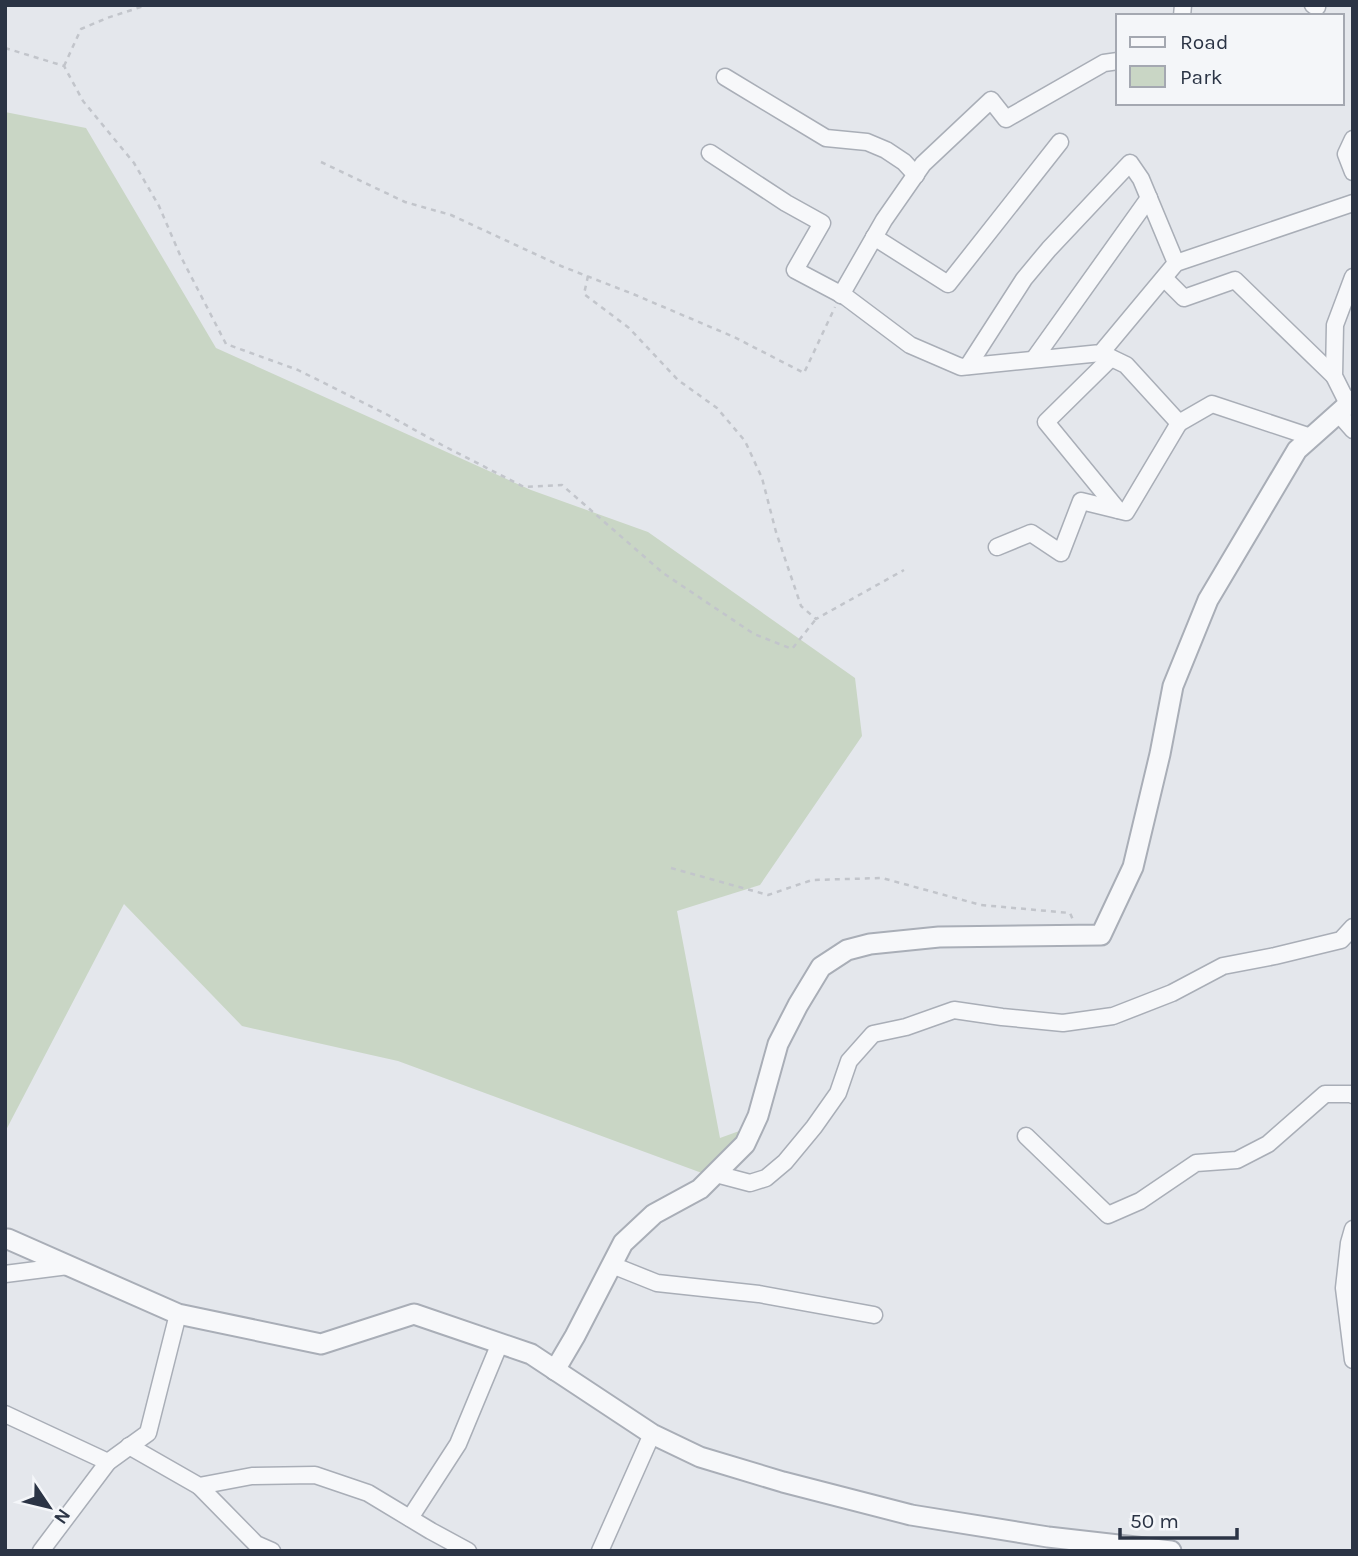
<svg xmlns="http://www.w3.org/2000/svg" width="1358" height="1556" viewBox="0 0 1358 1556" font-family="Karla,sans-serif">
	<rect width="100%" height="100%" fill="#e4e7ec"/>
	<path fill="#c9d6c5" d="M5,112l81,16 130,220 315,142 117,42 207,146 7,58 -102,149 -83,26 43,227 22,-8 -32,46 -312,-115 -156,-35 -118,-122 -119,228z"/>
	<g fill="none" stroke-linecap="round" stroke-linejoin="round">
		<defs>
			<g id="minor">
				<path d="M1313,5l4,2"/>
				<path d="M1182,16l1,-11"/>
				<path d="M725,77l101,61 41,4 19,8 18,12 12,13"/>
				<path d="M1353,139l-7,15 7,18"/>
				<path d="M710,153l76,50 36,20 -27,47 51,27 64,48 51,22 140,-14 75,-90 177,-60"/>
				<path d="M874,237l74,47 112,-142"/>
				<path d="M1164,278l20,20 51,-18 99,96"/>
				<path d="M841,295l43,-75 39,-56 68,-64 15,19 98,-56 14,-2"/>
				<path d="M1101,353l25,12 53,58 33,-19 99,33"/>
				<path d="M1111,358l-65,64 72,88"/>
				<path d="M1034,359l115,-161"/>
				<path d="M968,366l56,-87 25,-30 81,-86 11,16 35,84"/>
				<path d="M1348,404l-14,-28 1,-51 18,-48"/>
				<path d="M1338,413l15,17"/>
				<path d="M997,547l34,-14 30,20 20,-52 45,11 53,-89"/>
				<path d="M1026,1136l82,79 32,-14 56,-38 41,-3 31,-16 57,-50h26l2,1"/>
				<path d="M716,1174l34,9 16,-5 19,-16 29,-35 24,-34 11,-32 24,-27 33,-7 48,-17 48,7 61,6 50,-7 59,-23 51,-27 52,-10 66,-16 12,-13"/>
				<path d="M1353,1229l-4,14 -5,45 9,72"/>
				<path d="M612,1265l45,18 102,11 115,21"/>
				<path d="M5,1274l63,-8"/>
				<path d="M5,1414l103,48"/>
				<path d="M129,1446l70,40 53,-10 63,-1 53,18 63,38 37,20"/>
				<path d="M199,1486l57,58 16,7"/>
				<path d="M410,1518l48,-74 42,-101"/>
				<path d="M41,1551l67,-89 40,-29 30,-119"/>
				<path d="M600,1551l52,-117"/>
			</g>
			<g id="tertiary">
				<path d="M5,1239h3l170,75 143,30 93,-30 117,40 121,80 48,23 83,25 128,33 137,22 123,14"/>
				<path d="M555,1370l20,-34 48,-93 31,-29 46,-25 45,-45 13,-28 20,-72 20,-39 23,-38 26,-17 23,-6 69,-7 162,-2 32,-68 27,-113 13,-68 35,-86 89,-150 56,-50"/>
			</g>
		</defs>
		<use href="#minor" stroke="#a9aeb7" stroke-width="19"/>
		<use href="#tertiary" stroke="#a9aeb7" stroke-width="23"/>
		<g stroke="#c2c5cb" stroke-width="2.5" stroke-dasharray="5 5" stroke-linecap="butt">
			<path d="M5,48l59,18 19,35 51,62 25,43 21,49 46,89 72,26 88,44 56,31 82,42 38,-2 101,88 91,61 38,15 24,-30"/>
			<path d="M64,66l17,-37 26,-11 40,-13"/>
			<path d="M321,162l84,40 46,13 110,51 72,28 101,43 70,36 31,-66"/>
			<path d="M588,276l-4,18 45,34 49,52 39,28 28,33 17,37 14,54 25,74 15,13 88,-49"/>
			<path d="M671,868l97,27 44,-15 70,-2 99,27 89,8 3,7"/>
		</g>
		<use href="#minor" stroke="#f7f8fa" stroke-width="16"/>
		<use href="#tertiary" stroke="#f7f8fa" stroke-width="19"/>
	</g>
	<rect width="1358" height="1556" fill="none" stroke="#2b3445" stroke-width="14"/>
	<rect x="1116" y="14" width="228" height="91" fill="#f4f6f9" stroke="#a4a8b1" stroke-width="2"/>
	<rect x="1130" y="37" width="35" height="10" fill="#f7f8fa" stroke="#a4a8b1" stroke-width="2"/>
	<text x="1180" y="49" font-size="21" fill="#2b3445">Road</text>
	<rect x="1130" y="66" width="35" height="21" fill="#c9d6c5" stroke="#a4a8b1" stroke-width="2"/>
	<text x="1180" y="84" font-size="21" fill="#2b3445">Park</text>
	<g transform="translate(49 1507) rotate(125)" stroke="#f4f6f9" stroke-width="5" paint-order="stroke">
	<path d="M0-5L12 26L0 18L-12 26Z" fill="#2b3445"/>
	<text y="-10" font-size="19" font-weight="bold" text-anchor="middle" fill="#2b3445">N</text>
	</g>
	<path d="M1120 1528v10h117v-10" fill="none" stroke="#2b3445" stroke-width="3.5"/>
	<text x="1130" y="1528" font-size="21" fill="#2b3445" stroke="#f4f6f9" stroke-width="5" paint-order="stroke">50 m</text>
</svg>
